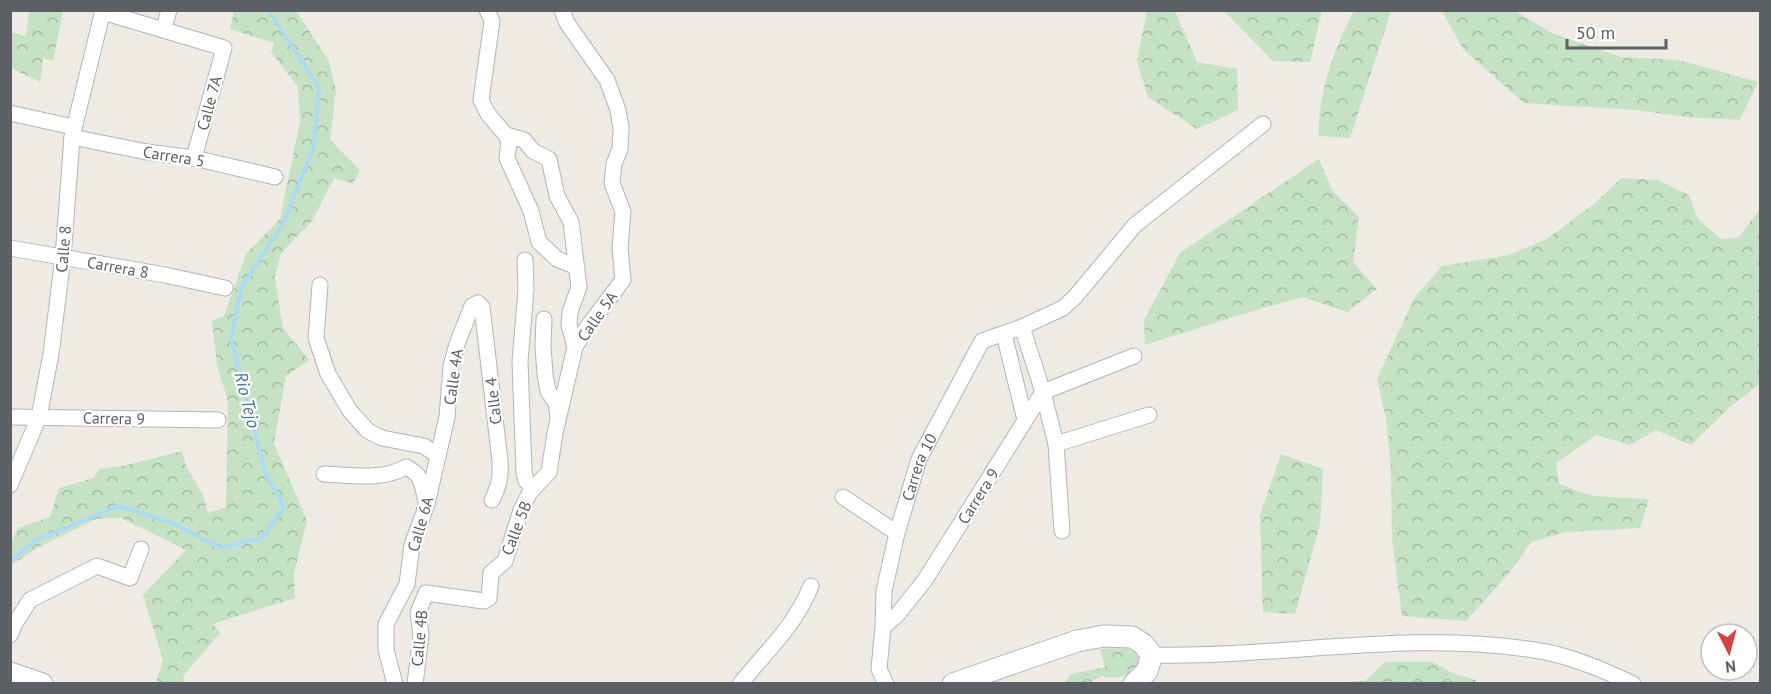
<svg xmlns="http://www.w3.org/2000/svg" width="1771" height="694" font-family="'PT Sans',sans-serif">
<style>
.forest{fill:url(#forest-crowns)}
.lines{fill:none;stroke-linecap:round;stroke-linejoin:round}
.stream{stroke:#aadbf8;stroke-width:4}
.street-casing{stroke:#b2b5b8;stroke-width:17}
.secondary-casing{stroke:#b3b7bb;stroke-width:23}
.street{stroke:#fff;stroke-width:15}
.secondary{stroke:#fff;stroke-width:21}
.labels{text-anchor:middle;stroke-width:4.5;stroke-linejoin:round;paint-order:stroke}
.street-label{font-size:16px;fill:#5c6064;stroke:#fff}
.water-label{font-size:18px;font-style:italic;fill:#4577a0;stroke:#fff}
</style>
<defs>
<pattern id="forest-crowns" width="20" height="18" patternUnits="userSpaceOnUse" patternTransform="scale(1.5)"><rect width="20" height="18" fill="#c5e3c3"/><path d="M2 6a3 3 0 1 1 6 0M12 15a3 3 0 1 1 6 0" fill="none" stroke="#a3bba2"/></pattern>
</defs>
<rect width="100%" height="100%" fill="#edebe4"/>
<path class="forest" d="M29,11H63L53,61L43,58L40,82L11,68V41L13,33L26,36Z
M234,11H296L329,61L336,90L330,140L360,170L353,184L334,178L312,221L281,253L275,277L283,328L309,360L286,376L274,443L307,521L294,573L295,598L213,624L220,633L184,675L183,683H156L163,660L143,595L186,550L121,518L96,519L39,547L11,565V543L18,528L50,517L59,488L94,478L99,469L123,466L182,451L186,466L203,495L208,513L226,507L228,401L217,365L212,321L224,316L246,254L280,219L300,121L298,87L271,52L274,43L230,29Z
M1147,11H1175L1197,62L1237,69L1238,110L1197,129L1148,97L1137,61Z
M1224,11H1322L1310,62L1273,61Z
M1354,11H1391L1350,138L1319,136C1317,96 1335,46 1354,11Z
M1442,11H1515L1552,33L1621,57L1679,60L1758,82L1740,120L1687,117L1637,110L1524,103L1463,49Z
M1319,159L1332,190L1359,217L1353,262L1377,289L1347,312L1302,297L1246,313L1145,345L1144,320L1180,253Z
M1621,178L1658,180L1689,195L1698,219L1721,239L1738,238L1760,209V329L1759,331L1760,384L1730,407L1691,445L1656,430L1630,445L1596,435L1556,463L1559,484L1592,496L1649,499L1640,528L1566,532L1531,542L1510,572L1466,621L1402,616L1392,539L1391,466L1386,419L1377,379L1414,298L1442,266L1509,255L1547,239L1594,204Z
M1281,454L1323,469L1320,524L1295,614L1263,612L1260,515Z
M1126,648L1140,654L1141,665C1128,676 1119,680 1102,676L1089,683L1064,684L1071,674L1105,667L1100,649Z
M1385,662H1433L1452,673L1476,680L1475,684L1329,683L1365,681Z"/>
<g class="lines">
<path class="stream" d="M10,561L36,540L119,506L171,522L220,548L262,538L284,507L265,472L231,338L242,286L283,224L314,146L319,87L268,10"/>
<defs>
<g id="street">
<path d="M487,10L492,21L481,100L488,114L506,135L509,142L507,158L531,211L539,242L557,259L577,267"/>
<path d="M103,12L224,48L194,158"/>
<path d="M164,28L169,10"/>
<path d="M10,113L73,127"/>
<path d="M506,135L524,140L533,151L549,159L557,196L571,222L579,287L570,312L569,325L575,347"/>
<path d="M72,137L147,152L194,158L275,177"/>
<path d="M10,248L165,275L225,288"/>
<path d="M525,260L526,290L520,361L524,472L526,481L534,487"/>
<path d="M320,285L316,338L328,374L350,411L368,431L382,438L424,446L438,456"/>
<path d="M544,319L543,346L545,374L548,391L556,403L558,417"/>
<path d="M1022,327L1043,392L1056,444L1062,531"/>
<path d="M1004,334L1025,420"/>
<path d="M10,417L218,420"/>
<path d="M1056,444L1149,415"/>
<path d="M324,474C351,475 382,481 406,467C423,475 422,485 426,502"/>
<path d="M10,485L39,417L51,354L63,257L72,137L103,10"/>
<path d="M843,497L897,533"/>
<path id="s1" d="M883,627L884,591L897,533L919,459L982,341L1022,327L1063,308L1075,297L1135,225L1263,124"/>
<path d="M10,635L14,625L30,600L97,566L130,578L141,549"/>
<path d="M1152,655C1279,658 1407,630 1534,650C1569,655 1602,669 1633,684"/>
<path d="M395,684L386,650V624L407,584L412,545L427,504L447,417L451,366L457,344L472,306L478,303L482,307L500,461C501,477 499,486 492,500"/>
<path d="M415,684L421,635L418,613L426,593L484,601L489,598L491,573L505,561L521,510L530,492L549,472L555,433L575,347L588,326L623,280L620,248L623,212L612,183L614,164L620,149L621,128L618,110L607,80L567,23L562,10"/>
<path d="M740,684C768,649 793,629 811,586"/>
<path d="M886,684L879,669L883,627L897,615L925,580L1043,392L1134,356"/>
</g>
<path id="secondary" d="M10,673L42,684
M953,684L1077,641L1104,636L1132,637L1143,644L1152,655L1147,671L1134,684"/>
</defs>
<use href="#street" class="street-casing"/>
<use href="#secondary" class="secondary-casing"/>
<use href="#street" class="street"/>
<use href="#secondary" class="secondary"/>
</g>
<g class="labels">
<g class="street-label">
<text transform="translate(209 103) rotate(-75)" y="6">Calle 7A</text>
<text transform="translate(174 156) rotate(9)" y="6">Carrera 5</text>
<text transform="translate(63 249) rotate(-85)" y="6">Calle 8</text>
<text transform="translate(118 267) rotate(10)" y="6">Carrera 8</text>
<text transform="translate(597 316) rotate(-55)" y="6">Calle 5A</text>
<text transform="translate(453 377) rotate(-82)" y="6">Calle 4A</text>
<text transform="translate(493 401) rotate(-97)" y="6">Calle 4</text>
<text transform="translate(114 418) rotate(1)" y="6">Carrera 9</text>
<text dy="6" stroke="none"><textPath href="#s1" startOffset="165">Carrera 10</textPath></text>
<text transform="translate(978 496) rotate(-58)" y="6">Carrera 9</text>
<text transform="translate(420 524) rotate(-74)" y="6">Calle 6A</text>
<text transform="translate(516 528) rotate(-69)" y="6">Calle 5B</text>
<text transform="translate(419 638) rotate(-85)" y="6">Calle 4B</text>
</g>
<g class="water-label">
<text transform="translate(247 400) rotate(76)" y="6">Rio Tejo</text>
</g>
</g>
<rect width="1771" height="694" fill="none" stroke="#5c6064" stroke-width="24"/>
<g transform="translate(1729 652) rotate(174)"><circle r="28" fill="#ffffff" stroke="#bebfc1" stroke-width="1.5"/>
<path d="M0-4.5L10 22L0 15L-10 22Z" fill="#db3f3d"/>
<text y="-9" font-size="16" font-weight="bold" text-anchor="middle" fill="#5c6064">N</text>
</g>
<path d="M1567 39v9h99v-9" fill="none" stroke="#5c6064" stroke-width="3"/>
<text x="1576" y="39" font-size="18" fill="#5c6064" stroke="#ffffff" stroke-width="4.5" paint-order="stroke">50 m</text>
</svg>
